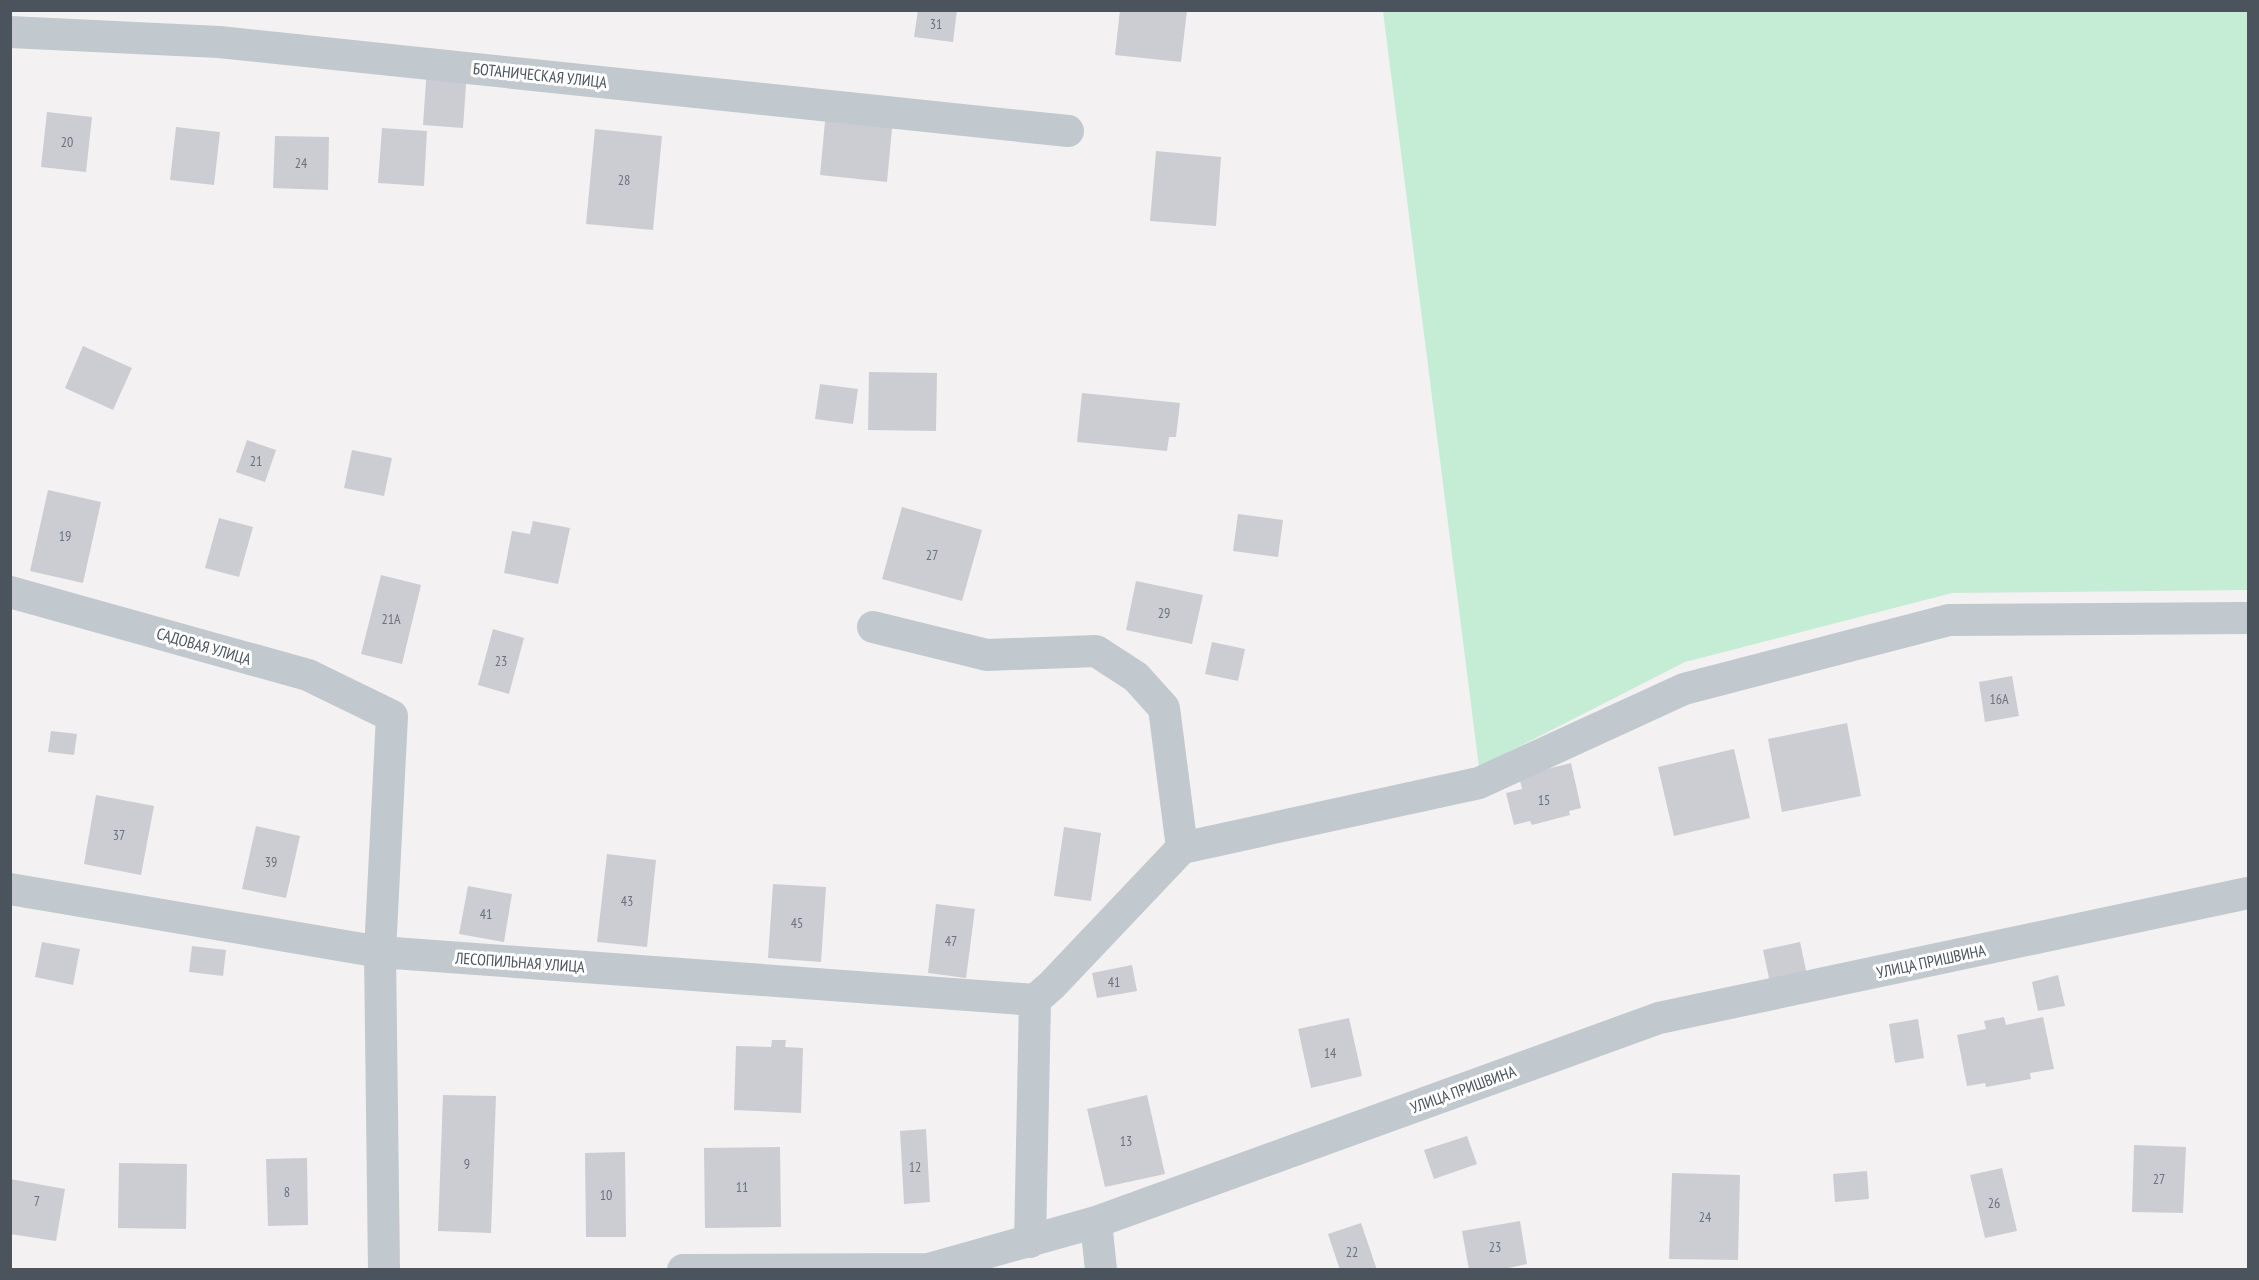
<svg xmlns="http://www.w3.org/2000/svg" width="2259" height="1280" font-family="'PT Sans Narrow',sans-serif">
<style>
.green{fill:#c5ecd5}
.building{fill:#cccdd3}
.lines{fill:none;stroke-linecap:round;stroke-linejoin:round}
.minor{stroke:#c1c8ce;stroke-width:32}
.labels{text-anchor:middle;stroke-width:6;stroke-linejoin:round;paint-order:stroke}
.number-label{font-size:14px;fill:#6b727a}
.street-label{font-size:16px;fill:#4b545d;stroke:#fff}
</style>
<rect width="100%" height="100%" fill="#f3f1f1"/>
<path class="green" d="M1383,11H2248V590L1952,593L1685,662L1479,767Z"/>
<path class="building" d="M918,10H957L953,42L914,37Z
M1120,10H1187L1181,62L1115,55Z
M427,67L467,70L463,128L423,125Z
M826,111L893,118L887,182L820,175Z
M47,112L92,117L86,172L41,167Z
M176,127L220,132L214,185L170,180Z
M382,128L427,131L424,186L378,183Z
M595,129L662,136L653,230L586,224Z
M275,136L329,137L328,190L273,188Z
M1156,151L1221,157L1216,226L1150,221Z
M83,346L132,368L113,410L65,388Z
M869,372L937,373L936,431L868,430Z
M820,384L858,389L853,424L815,419Z
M1082,393L1180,403L1176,437H1169L1167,451L1077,442Z
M247,440L276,450L265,482L236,472Z
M352,450L392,458L384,496L344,488Z
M48,490L101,502L83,583L30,571Z
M902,507L982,530L962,601L882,579Z
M1238,514L1283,520L1278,557L1233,551Z
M219,518L253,527L239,577L205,568Z
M533,521L570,528L558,584L504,573L512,531L530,534Z
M381,575L421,585L402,664L361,654Z
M1136,581L1203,595L1192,644L1126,630Z
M493,629L524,638L509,694L478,685Z
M1212,642L1245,649L1238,681L1205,674Z
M2012,676L2019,716L1985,722L1979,682Z
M1847,723L1861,796L1782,812L1768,739Z
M51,731L77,734L74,755L48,752Z
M1734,749L1750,818L1674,836L1658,767Z
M1571,763L1581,808L1569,811L1570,815L1532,825L1530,821L1514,825L1506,793L1522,789L1519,776Z
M96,795L154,806L141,875L84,864Z
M256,826L300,836L286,898L242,889Z
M1064,827L1101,833L1091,901L1054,896Z
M607,854L656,860L647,947L597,942Z
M773,884L826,887L821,962L768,958Z
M468,886L512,894L504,942L459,934Z
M936,904L975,909L966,978L928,973Z
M42,942L80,949L73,985L35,977Z
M1800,942L1807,975L1770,983L1763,950Z
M192,946L226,950L223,976L189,972Z
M1132,965L1137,991L1097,998L1092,973Z
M2058,975L2065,1006L2038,1011L2032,982Z
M2004,1017L2006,1025L2043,1017L2054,1069L2030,1073L2031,1079L1986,1087L1985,1083L1967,1086L1957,1035L1986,1029L1984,1021Z
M1349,1018L1362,1076L1311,1088L1298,1029Z
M1918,1019L1924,1058L1895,1063L1889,1024Z
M772,1040H786L785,1047L803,1048L801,1113L734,1110L736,1046L771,1047Z
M443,1095L496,1096L491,1233L438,1231Z
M1147,1095L1165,1174L1105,1187L1087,1109Z
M926,1129L930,1202L904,1204L900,1131Z
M1467,1136L1477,1164L1434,1179L1424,1150Z
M2134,1145L2186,1147L2183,1213L2132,1212Z
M780,1147L781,1227L705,1228L704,1148Z
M625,1152L626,1237H586L585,1153Z
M307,1158L308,1225L268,1226L266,1159Z
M119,1163L187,1164L186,1229L118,1228Z
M2002,1168L2017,1231L1985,1238L1970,1175Z
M1867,1171L1869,1199L1835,1202L1833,1174Z
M1672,1173L1740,1175L1738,1260L1669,1259Z
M10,1179L65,1189L56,1241L10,1234Z
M1520,1221L1527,1264L1498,1270H1469L1462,1231Z
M1361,1223L1377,1270H1340L1328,1234Z"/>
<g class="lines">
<path class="minor" d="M10,32L219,42L1068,131
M10,592L308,675L392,716L380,952L384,1270
M873,627L987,655L1096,651L1136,677L1164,708L1182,848
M10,889L380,952L1035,1000
M1096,1222L1101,1270
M1030,1242L1035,1000L1052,985L1182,848L1479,783L1684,689L1949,620L2248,618
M683,1270L929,1269L1096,1222L1659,1018L2248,893"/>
</g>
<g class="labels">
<g class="number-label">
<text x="936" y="29">31</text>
<text x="67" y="147">20</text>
<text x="301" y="168">24</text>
<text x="624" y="185">28</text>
<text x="256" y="466">21</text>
<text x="65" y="541">19</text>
<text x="932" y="560">27</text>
<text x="1164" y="618">29</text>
<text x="391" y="624">21А</text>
<text x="501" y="666">23</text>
<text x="1999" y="704">16А</text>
<text x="1544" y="805">15</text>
<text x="119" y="840">37</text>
<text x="271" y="867">39</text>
<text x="627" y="906">43</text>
<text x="486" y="919">41</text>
<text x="797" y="928">45</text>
<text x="951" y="946">47</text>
<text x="1114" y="987">41</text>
<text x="1330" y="1058">14</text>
<text x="1126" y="1146">13</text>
<text x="467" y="1169">9</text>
<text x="915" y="1172">12</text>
<text x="2159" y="1184">27</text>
<text x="742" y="1192">11</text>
<text x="287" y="1197">8</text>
<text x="606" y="1200">10</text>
<text x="37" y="1206">7</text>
<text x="1994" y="1208">26</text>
<text x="1705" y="1222">24</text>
<text x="1495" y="1252">23</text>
<text x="1352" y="1257">22</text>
</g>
<g class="street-label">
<text transform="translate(540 75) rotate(6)" y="6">БОТАНИЧЕСКАЯ УЛИЦА</text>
<text transform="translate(204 646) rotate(16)" y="6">САДОВАЯ УЛИЦА</text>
<text transform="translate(1931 961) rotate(-12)" y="6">УЛИЦА ПРИШВИНА</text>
<text transform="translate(520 962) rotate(4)" y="6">ЛЕСОПИЛЬНАЯ УЛИЦА</text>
<text transform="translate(1463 1089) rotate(-20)" y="6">УЛИЦА ПРИШВИНА</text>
</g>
</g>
<rect width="2259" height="1280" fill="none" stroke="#4b545d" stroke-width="24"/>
</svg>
